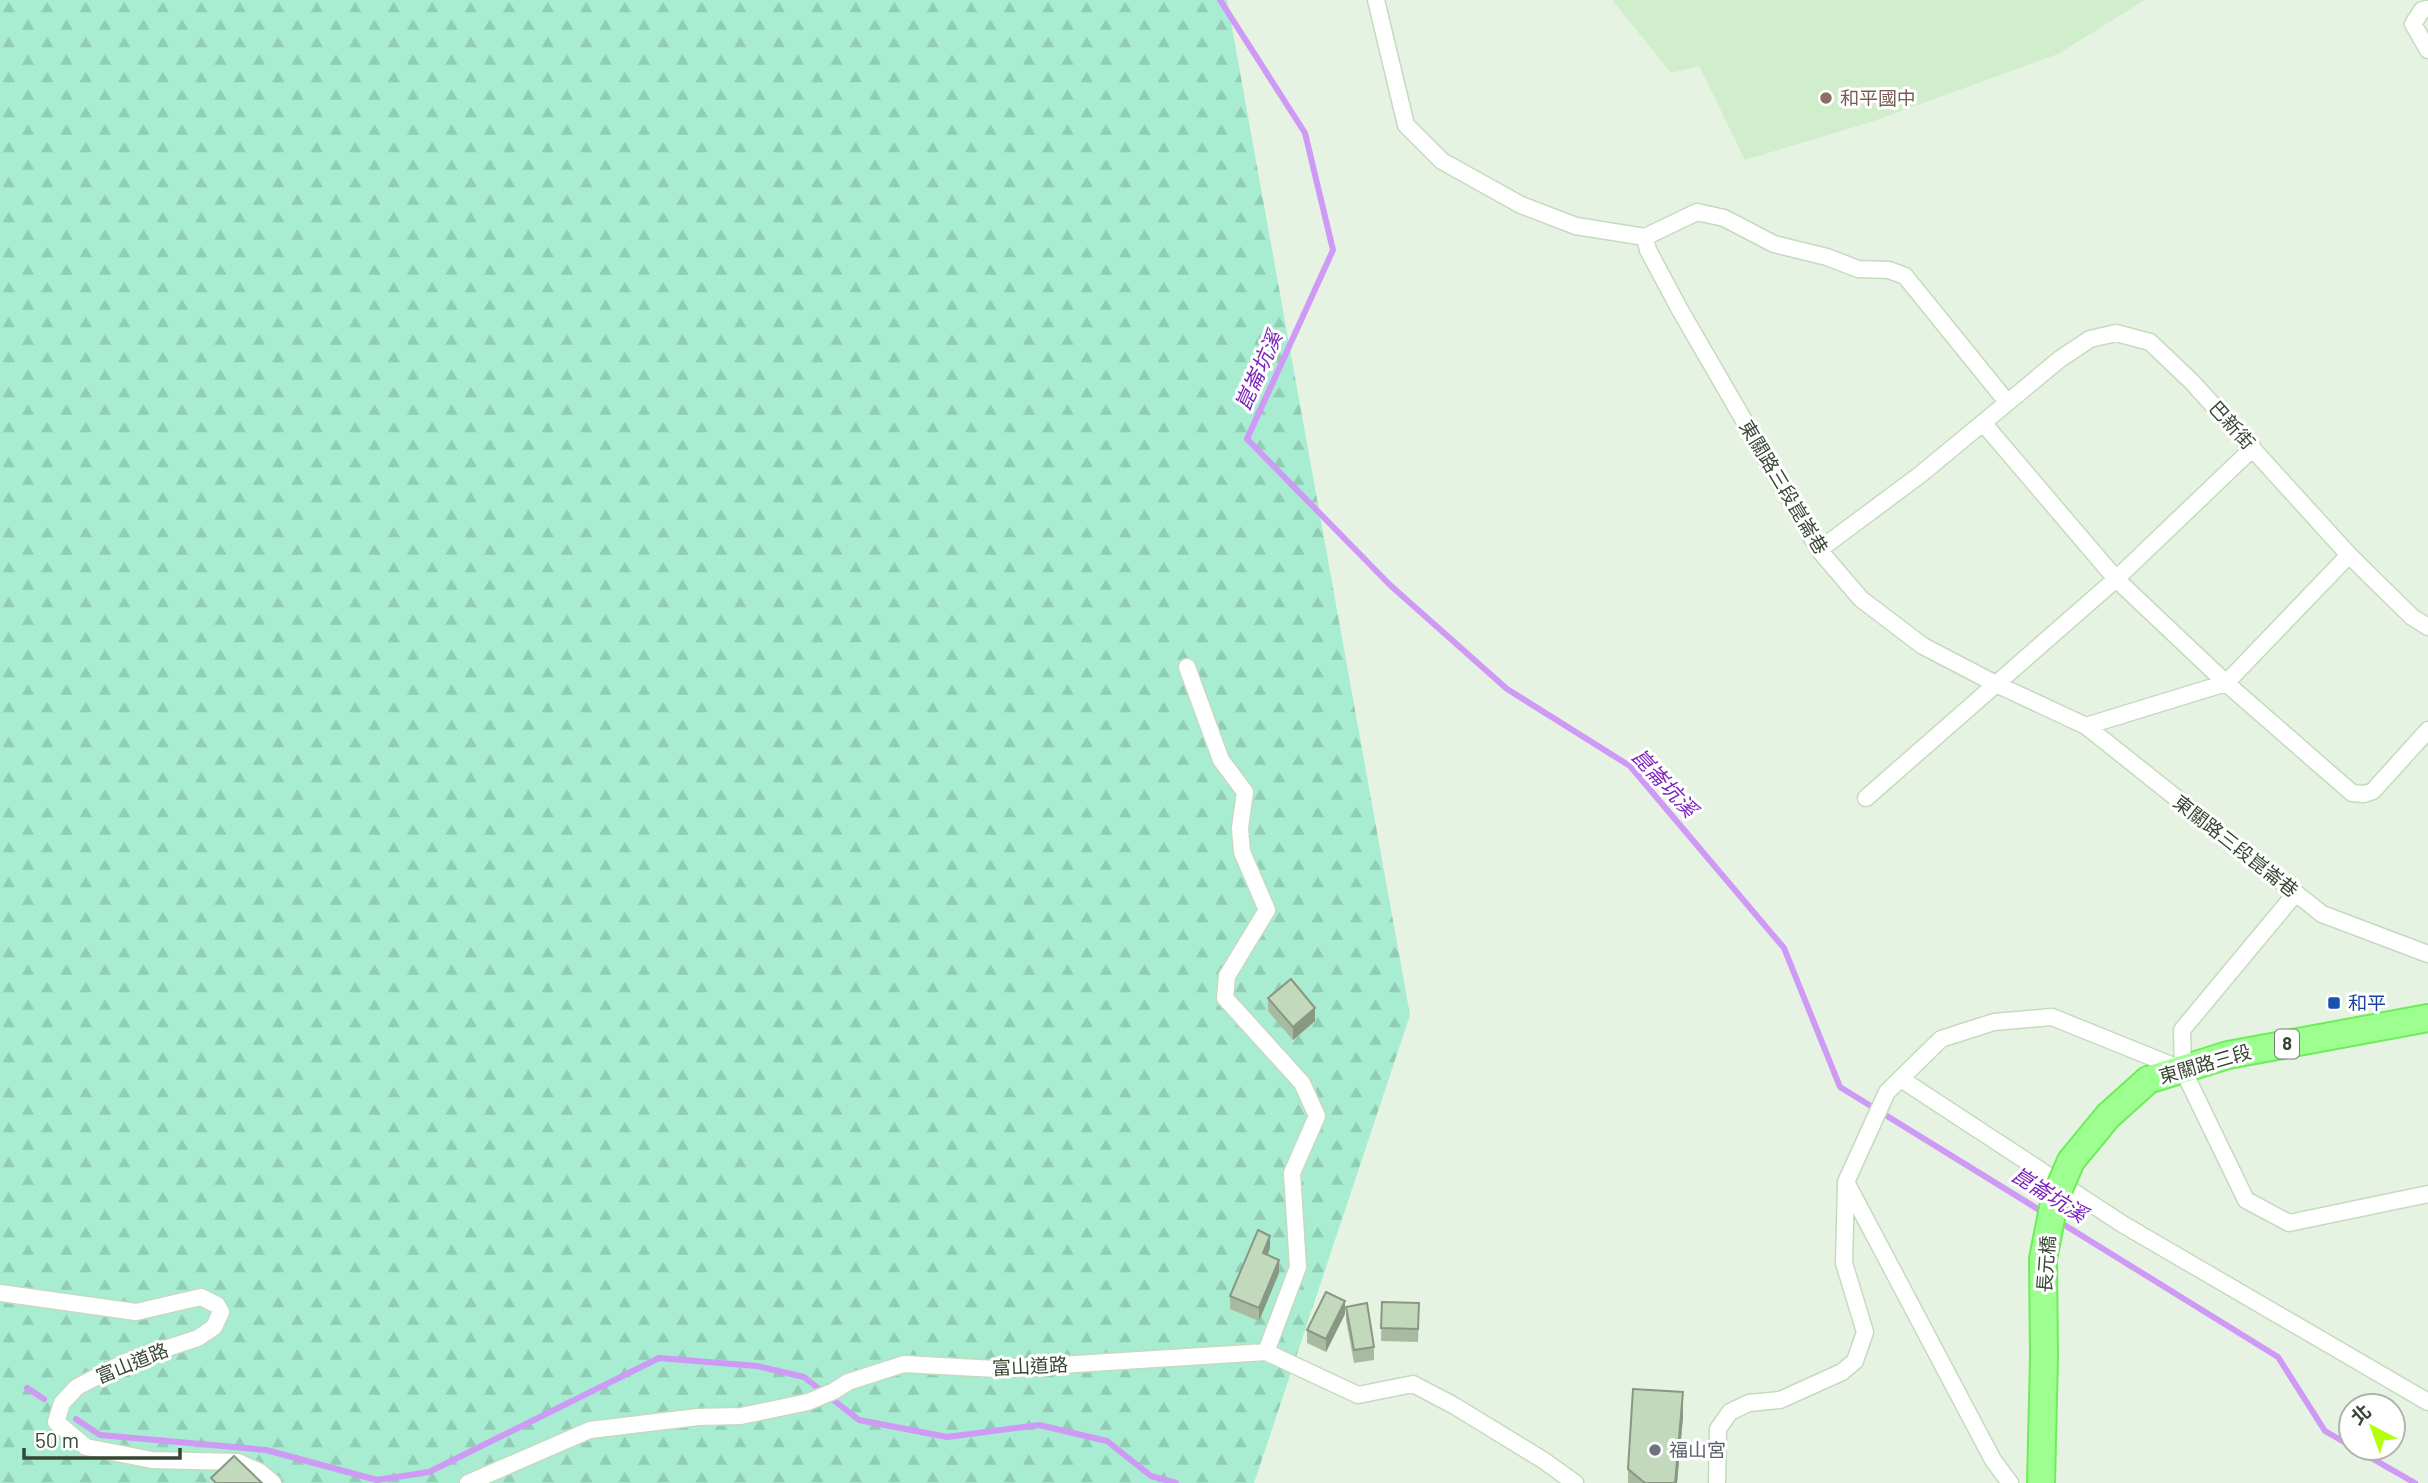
<svg xmlns="http://www.w3.org/2000/svg" width="2428" height="1483" font-family="Barlow,'Noto Sans TC',sans-serif">
<style>
.education{fill:#d0eecc}
.forest{fill:url(#forest-firs)}
.lines{fill:none;stroke-linecap:round;stroke-linejoin:round}
.stream{stroke:#cf99f6;stroke-width:6}
.street-casing{stroke:#c4dbbf;stroke-width:19}
.primary-casing{stroke:#6bee57;stroke-width:30}
.street{stroke:#fff;stroke-width:16}
.primary{stroke:#9eff91;stroke-width:26}
.primary-bridge-casing{stroke:#6bee57;stroke-width:30;stroke-linecap:butt}
.primary-bridge{stroke:#9eff91;stroke-width:26}
.wall{fill:#a7bba1}
.shaded-wall{fill:#889883}
.building{fill:#c2d9bb;stroke:#889883;stroke-width:2}
.education-dot{fill:#8d6e63;stroke:#fff;stroke-width:2.5}
.transit-dot{fill:#1a4fb4;stroke:#fff;stroke-width:2.5}
.worship-dot{fill:#6b7280;stroke:#fff;stroke-width:2.5}
.labels{text-anchor:middle;stroke-width:6;stroke-linejoin:round;paint-order:stroke}
.shield{fill:#fff;stroke:#737e70;stroke-width:2}
.shield-label{font-size:18px;font-weight:bold;fill:#374633}
.education-label{font-size:19px;fill:#785e54;stroke:#fff;text-anchor:start}
.street-label{font-size:19px;fill:#374633;stroke:#fff}
.transit-label{font-size:19px;fill:#164399;stroke:#fff;text-anchor:start}
.worship-label{font-size:19px;fill:#5b616d;stroke:#fff;text-anchor:start}
.water-label{font-size:21px;font-style:italic;fill:#7c23bb;stroke:#fff}
</style>
<defs>
<pattern id="forest-firs" width="22" height="20" patternUnits="userSpaceOnUse" patternTransform="scale(1.75)"><rect width="22" height="20" fill="#a8ecd2"/><path d="M5 1l3.5 6h-7zM16 11l3.5 6h-7z" fill="#91ccb5"/></pattern>
</defs>
<rect width="100%" height="100%" fill="#e6f3e3"/>
<path class="education" d="M1612,0H2145L2058,54L1871,122L1745,160L1699,66L1671,73Z"/>
<path class="forest" d="M0,0H1227L1410,1015L1254,1483H0Z"/>
<g class="lines">
<path class="stream" d="M1220,0L1305,133L1333,250L1247,439L1390,585L1507,689L1630,766L1784,948L1840,1087L2046,1214
M2058,1221L2278,1357L2325,1431L2351,1446
M27,1388L44,1399
M76,1419L100,1435L266,1450L377,1480L429,1472L659,1358L757,1366L804,1377L859,1420L947,1437L1039,1425L1107,1441L1151,1476L1176,1483
M2354,1448L2415,1483"/>
<defs>
<path id="street" d="M1376,0L1406,125L1442,161L1521,205L1576,226L1645,237
M2428,9L2422,10L2413,24L2428,50
M1645,237L1648,250L1680,310L1819,550L1861,599L1923,646L1996,684L2086,726L2322,914L2428,954
M1645,237L1697,212L1724,218L1774,244L1827,257L1858,269L1889,270L1905,276L2007,402
M1984,424L2116,579L2226,683L2352,793L2364,794L2373,791L2428,730
M1819,550L1921,474L2060,359L2090,339L2116,333L2150,342L2192,382L2349,555L2412,617L2428,627
M1187,667L1221,760L1245,792L1240,828L1242,852L1267,910L1227,976L1225,998L1302,1083L1317,1116L1292,1173L1298,1267L1266,1352
M2086,726L2226,683L2349,555
M1866,798L2116,579L2253,448
M2295,894L2182,1030L2183,1070L2246,1200L2289,1223L2428,1194
M1901,1079L2124,1225L2428,1402
M0,1293L136,1312L201,1297L217,1305L221,1312L214,1327L198,1338L125,1362L77,1387L62,1403L56,1422L86,1447L152,1460L238,1462L260,1472L273,1483
M468,1483L590,1430L698,1417L741,1416L808,1402L834,1391L848,1382L904,1364L996,1369L1266,1352L1358,1395L1413,1384L1453,1405L1543,1460L1575,1483
M1717,1483L1718,1429L1730,1412L1749,1403L1780,1400L1842,1372L1855,1361L1865,1332L1844,1263L1846,1185
M2010,1483L1993,1460L1846,1182L1887,1092L1941,1039L1994,1022L2052,1017L2181,1069"/>
<path id="primary" d="M2148,1080L2228,1055L2428,1018
M2041,1483L2044,1357"/>
</defs>
<use href="#street" class="street-casing"/>
<use href="#primary" class="primary-casing"/>
<use href="#street" class="street"/>
<use href="#primary" class="primary"/>
<defs>
<path id="primary-bridge" d="M2044,1357L2043,1259L2055,1198L2071,1161L2108,1116L2148,1080"/>
</defs>
<use href="#primary-bridge" class="primary-bridge-casing"/>
<use href="#primary-bridge" class="primary-bridge"/>
</g>
<path class="wall" d="M1268,998L1315,1021L1293,1040L1268,1011Z
M1270,1248L1268,1255L1279,1273L1259,1321L1230,1309V1296Z
M1382,1302L1419,1303L1418,1342L1381,1341Z
M1346,1307L1374,1347V1360L1354,1363L1346,1320Z
M1345,1314L1326,1352L1307,1343V1330Z
M1683,1417L1677,1483H1628V1469Z"/>
<path class="shaded-wall" d="M1315,1008V1021L1293,1040V1027Z
M1270,1236V1248L1263,1266V1253Z
M1279,1260V1273L1259,1321V1308Z
M1345,1301V1314L1326,1352V1339Z
M1683,1392V1417L1677,1483H1675Z"/>
<path class="building" d="M1291,979L1315,1008L1293,1027L1268,998Z
M1258,1230L1270,1236L1263,1253L1279,1260L1259,1308L1230,1296Z
M1326,1292L1345,1301L1326,1339L1307,1330Z
M1382,1302L1419,1303L1418,1329L1381,1328Z
M1367,1303L1374,1347L1354,1350L1346,1307Z
M1633,1389L1683,1392L1675,1483H1645L1628,1469Z
M234,1456L262,1483H216L211,1478Z"/>
<circle class="education-dot" cx="1826" cy="98" r="7"/>
<rect class="transit-dot" x="2327" y="996" width="14" height="14" rx="3.5"/>
<circle class="worship-dot" cx="1655" cy="1450" r="7"/>
<g class="labels">
<rect class="shield" x="2275" y="1029.5" width="24" height="29" rx="5"/>
<g class="shield-label">
<text x="2287" y="1050">8</text>
</g>
<g class="education-label">
<text x="1840" y="105">和平國中</text>
</g>
<g class="street-label">
<text transform="translate(2232 425) rotate(48)" y="7">巴新街</text>
<text transform="translate(1784 487) rotate(59)" y="7">東關路三段崑崙巷</text>
<text transform="translate(2236 846) rotate(38)" y="7">東關路三段崑崙巷</text>
<text transform="translate(2205 1064) rotate(-16)" y="7">東關路三段</text>
<text transform="translate(2046 1264) rotate(-86)" y="7">長元橋</text>
<text transform="translate(132 1363) rotate(-22)" y="7">富山道路</text>
<text transform="translate(1030 1366) rotate(-3)" y="7">富山道路</text>
</g>
<g class="transit-label">
<text x="2348" y="1010">和平</text>
</g>
<g class="worship-label">
<text x="1669" y="1457">福山宮</text>
</g>
<g class="water-label">
<text transform="translate(1259 371) rotate(-66)" y="7">崑崙坑溪</text>
<text transform="translate(1664 783) rotate(47)" y="7">崑崙坑溪</text>
<text transform="translate(2049 1195) rotate(32)" y="7">崑崙坑溪</text>
</g>
</g>
<g transform="translate(2372 1427) rotate(319)"><circle r="33" fill="#ffffff" stroke="#afb5ad" stroke-width="2"/>
<path d="M0-5L12 26L0 18L-12 26Z" fill="#b3ff0f"/>
<text y="-10" font-size="19" font-weight="bold" text-anchor="middle" fill="#374633">北</text>
</g>
<path d="M24 1448v10h156v-10" fill="none" stroke="#374633" stroke-width="3.5"/>
<text x="35" y="1448" font-size="21" fill="#374633" stroke="#ffffff" stroke-width="5" paint-order="stroke">50 m</text>
</svg>
